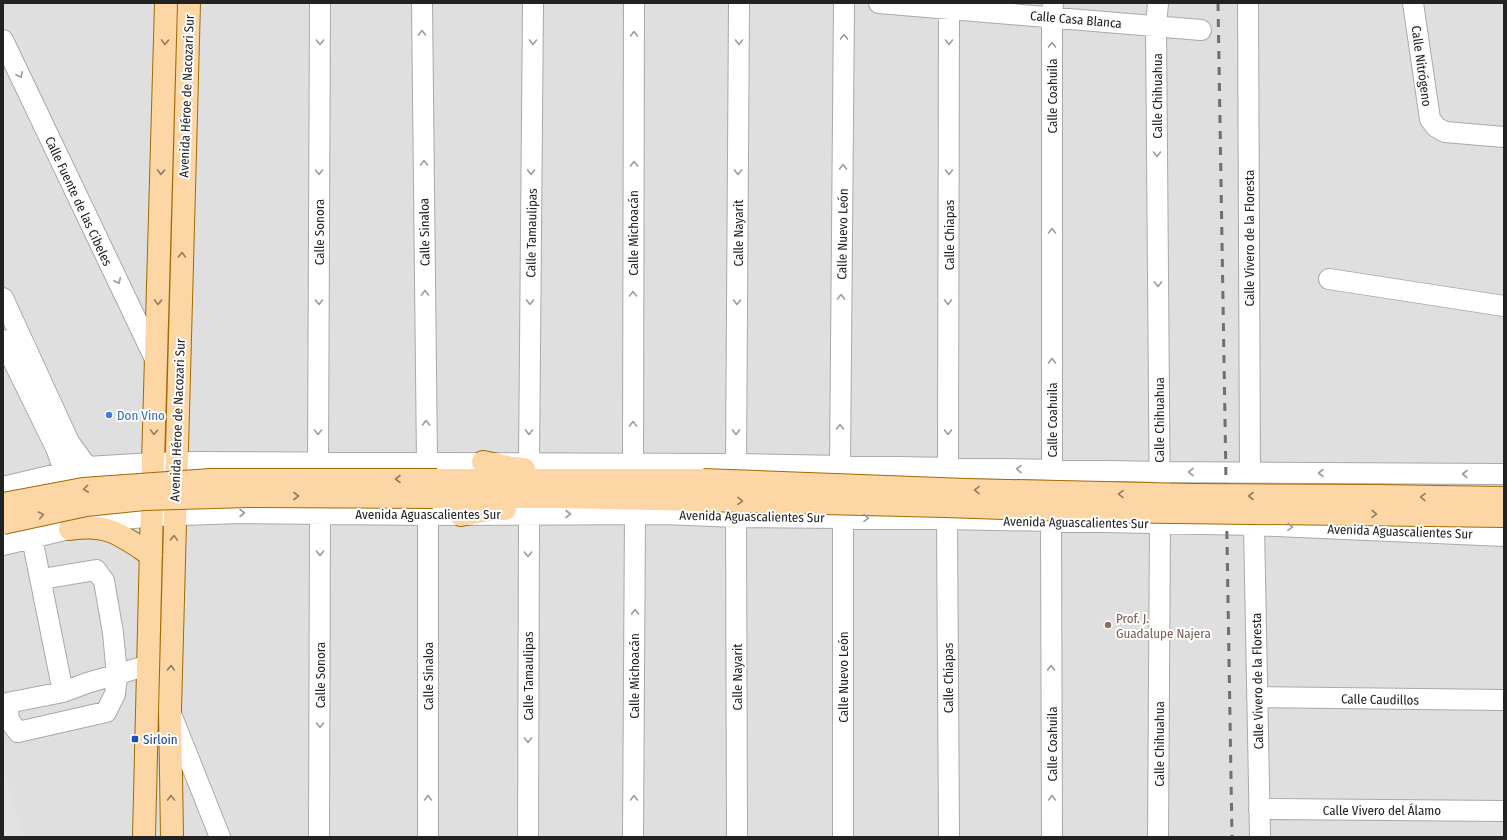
<svg xmlns="http://www.w3.org/2000/svg" width="1507" height="840" font-family="'Fira Sans Condensed',sans-serif">
<style>
.residential{fill:#e0dfdf}
.parking{fill:#e2e2e2}
.lines{fill:none;stroke-linecap:round;stroke-linejoin:round}
.minor-casing{stroke:#a9a9a9;stroke-width:22}
.major-casing{stroke:#a06b00;stroke-width:24}
.minor{stroke:#fff;stroke-width:20}
.major{stroke:#fcd6a4;stroke-width:22}
.rail{stroke:#707070;stroke-width:3;stroke-dasharray:8 8;stroke-linecap:butt}
.major-bridge-casing{stroke:#a06b00;stroke-width:24;stroke-linecap:butt}
.major-bridge{stroke:#fcd6a4;stroke-width:22}
.oneway{stroke:#9c9c9c}
.oneway2{stroke:#8f7c63}
.shop-dot{fill:#3f7fe0;stroke:#fff;stroke-width:1.5}
.education-dot{fill:#8d6e63;stroke:#fff;stroke-width:1.5}
.transit-dot{fill:#1a4fb4;stroke:#fff;stroke-width:1.5}
.labels{text-anchor:middle;stroke-width:4;stroke-linejoin:round;paint-order:stroke}
.street-label{font-size:13px;fill:#222;stroke:#fff}
.shop-label{font-size:13px;fill:#366cbe;stroke:#fff;text-anchor:start}
.education-label{font-size:13px;fill:#785e54;stroke:#fff;text-anchor:start}
.transit-label{font-size:13px;fill:#164399;stroke:#fff;text-anchor:start}
</style>
<rect width="100%" height="100%" fill="#f2efe9"/>
<path class="residential" d="M3,3H1504V837H3Z"/>
<path class="parking" d="M3,765L22,837H3Z"/>
<g class="lines">
<defs>
<path id="minor" d="M422,3L427,462
M879,3L1201,30
M1158,3L1156,26L1160,524L1158,837
M1248,3L1250,473
M1413,3L1430,119L1436,127L1445,132L1504,137
M3,40L156,361
M1329,279L1504,306
M3,298L69,442L87,467L98,473
M3,340L56,448L65,473
M318,461L320,3
M529,463L533,3
M633,463L634,3
M736,464L739,3
M840,466L844,3
M948,467L949,3
M3,487L87,467L153,463L198,462L736,464L1159,472L1504,474
M736,517L737,837
M947,519L949,837
M1254,525L1260,837
M32,538L63,692
M3,545L97,522L152,516L240,513L428,515L665,514L736,517L947,519L1254,525L1504,536
M42,579L96,570L104,581L113,633L117,675L115,694L106,712L18,732L9,720L7,703L63,692L87,683L149,665
M1257,697L1504,700
M171,714L220,837
M1259,809L1504,811
M319,837L320,514
M428,837V515
M528,837L529,515
M633,837L635,514
M843,837V517
M1052,837L1051,522L1052,470V17L1053,3"/>
<path id="major" d="M483,462L512,468L524,469
M437,480H703
M433,497H557L701,500
M461,515L495,509H505
M70,529C108,523 121,535 151,555
M144,837L153,463L166,3
M172,837L170,710L189,3"/>
</defs>
<use href="#minor" class="minor-casing"/>
<use href="#major" class="major-casing"/>
<use href="#minor" class="minor"/>
<use href="#major" class="major"/>
<path class="rail" d="M1218,3L1232,837"/>
<defs>
<path id="major-bridge" d="M703,480L966,490L1192,495L1378,496L1504,498
M701,500L945,506L1097,511L1504,516
M3,504L83,489L211,480H437
M3,523L86,505L144,499L250,496L433,497"/>
</defs>
<use href="#major-bridge" class="major-bridge-casing"/>
<use href="#major-bridge" class="major-bridge"/>
</g>
<defs><path id="oneway-chevron" d="M-2-3.5L2.5 0L-2 3.5" fill="none" stroke-width="1.6" stroke-linecap="round" stroke-linejoin="round"/></defs>
<g class="oneway">
<use href="#oneway-chevron" transform="translate(422 33) rotate(-91)"/>
<use href="#oneway-chevron" transform="translate(634 34) rotate(-90)"/>
<use href="#oneway-chevron" transform="translate(844 37) rotate(-89)"/>
<use href="#oneway-chevron" transform="translate(320 42) rotate(90)"/>
<use href="#oneway-chevron" transform="translate(533 42) rotate(91)"/>
<use href="#oneway-chevron" transform="translate(739 42) rotate(90)"/>
<use href="#oneway-chevron" transform="translate(949 42) rotate(90)"/>
<use href="#oneway-chevron" transform="translate(1052 45) rotate(-90)"/>
<use href="#oneway-chevron" transform="translate(20 75) rotate(65)"/>
<use href="#oneway-chevron" transform="translate(1157 154) rotate(90)"/>
<use href="#oneway-chevron" transform="translate(424 163) rotate(-91)"/>
<use href="#oneway-chevron" transform="translate(634 164) rotate(-90)"/>
<use href="#oneway-chevron" transform="translate(843 167) rotate(-89)"/>
<use href="#oneway-chevron" transform="translate(319 172) rotate(90)"/>
<use href="#oneway-chevron" transform="translate(531 172) rotate(91)"/>
<use href="#oneway-chevron" transform="translate(738 172) rotate(90)"/>
<use href="#oneway-chevron" transform="translate(949 172) rotate(90)"/>
<use href="#oneway-chevron" transform="translate(1052 231) rotate(-90)"/>
<use href="#oneway-chevron" transform="translate(118 281) rotate(65)"/>
<use href="#oneway-chevron" transform="translate(1158 284) rotate(90)"/>
<use href="#oneway-chevron" transform="translate(425 293) rotate(-91)"/>
<use href="#oneway-chevron" transform="translate(633 294) rotate(-90)"/>
<use href="#oneway-chevron" transform="translate(841 297) rotate(-89)"/>
<use href="#oneway-chevron" transform="translate(319 302) rotate(90)"/>
<use href="#oneway-chevron" transform="translate(530 302) rotate(91)"/>
<use href="#oneway-chevron" transform="translate(737 302) rotate(90)"/>
<use href="#oneway-chevron" transform="translate(948 302) rotate(90)"/>
<use href="#oneway-chevron" transform="translate(1052 361) rotate(-90)"/>
<use href="#oneway-chevron" transform="translate(426 423) rotate(-91)"/>
<use href="#oneway-chevron" transform="translate(633 424) rotate(-90)"/>
<use href="#oneway-chevron" transform="translate(840 427) rotate(-89)"/>
<use href="#oneway-chevron" transform="translate(318 432) rotate(90)"/>
<use href="#oneway-chevron" transform="translate(529 432) rotate(91)"/>
<use href="#oneway-chevron" transform="translate(736 432) rotate(90)"/>
<use href="#oneway-chevron" transform="translate(948 432) rotate(90)"/>
<use href="#oneway-chevron" transform="translate(1019 469) rotate(-179)"/>
<use href="#oneway-chevron" transform="translate(1191 472) rotate(-180)"/>
<use href="#oneway-chevron" transform="translate(1321 473) rotate(-180)"/>
<use href="#oneway-chevron" transform="translate(1465 474) rotate(-180)"/>
<use href="#oneway-chevron" transform="translate(242 513)"/>
<use href="#oneway-chevron" transform="translate(568 514)"/>
<use href="#oneway-chevron" transform="translate(866 518) rotate(1)"/>
<use href="#oneway-chevron" transform="translate(1290 527) rotate(3)"/>
<use href="#oneway-chevron" transform="translate(320 553) rotate(90)"/>
<use href="#oneway-chevron" transform="translate(528 554) rotate(90)"/>
<use href="#oneway-chevron" transform="translate(635 612) rotate(-90)"/>
<use href="#oneway-chevron" transform="translate(1051 668) rotate(-90)"/>
<use href="#oneway-chevron" transform="translate(320 725) rotate(90)"/>
<use href="#oneway-chevron" transform="translate(528 740) rotate(90)"/>
<use href="#oneway-chevron" transform="translate(428 798) rotate(-90)"/>
<use href="#oneway-chevron" transform="translate(634 798) rotate(-90)"/>
<use href="#oneway-chevron" transform="translate(1052 798) rotate(-90)"/>
</g>
<g class="oneway2">
<use href="#oneway-chevron" transform="translate(165 42) rotate(92)"/>
<use href="#oneway-chevron" transform="translate(161 172) rotate(92)"/>
<use href="#oneway-chevron" transform="translate(182 255) rotate(-88)"/>
<use href="#oneway-chevron" transform="translate(158 302) rotate(92)"/>
<use href="#oneway-chevron" transform="translate(154 432) rotate(92)"/>
<use href="#oneway-chevron" transform="translate(398 479) rotate(-180)"/>
<use href="#oneway-chevron" transform="translate(86 489) rotate(174)"/>
<use href="#oneway-chevron" transform="translate(977 490) rotate(-178)"/>
<use href="#oneway-chevron" transform="translate(1121 494) rotate(-179)"/>
<use href="#oneway-chevron" transform="translate(296 496)"/>
<use href="#oneway-chevron" transform="translate(1251 496) rotate(-180)"/>
<use href="#oneway-chevron" transform="translate(1423 497) rotate(-179)"/>
<use href="#oneway-chevron" transform="translate(740 501) rotate(1)"/>
<use href="#oneway-chevron" transform="translate(1374 514) rotate(1)"/>
<use href="#oneway-chevron" transform="translate(41 515) rotate(-12)"/>
<use href="#oneway-chevron" transform="translate(174 538) rotate(-88)"/>
<use href="#oneway-chevron" transform="translate(171 668) rotate(-88)"/>
<use href="#oneway-chevron" transform="translate(171 798) rotate(-91)"/>
</g>
<circle class="shop-dot" cx="109" cy="415" r="4"/>
<circle class="education-dot" cx="1108" cy="625" r="4"/>
<rect class="transit-dot" x="131" y="735" width="8" height="8" rx="2"/>
<g class="labels">
<g class="street-label">
<text transform="translate(1076 19) rotate(5)" y="5">Calle Casa Blanca</text>
<text transform="translate(1422 66) rotate(82)" y="5">Calle Nitrógeno</text>
<text transform="translate(186 96) rotate(-88)" y="5">Avenida Héroe de Nacozari Sur</text>
<text transform="translate(1052 96) rotate(-90)" y="5">Calle Coahuila</text>
<text transform="translate(1157 96) rotate(-90)" y="5">Calle Chihuahua</text>
<text transform="translate(79 201) rotate(65)" y="5">Calle Fuente de las Cibeles</text>
<text transform="translate(319 232) rotate(-90)" y="5">Calle Sonora</text>
<text transform="translate(424 232) rotate(-91)" y="5">Calle Sinaloa</text>
<text transform="translate(531 233) rotate(-89)" y="5">Calle Tamaulipas</text>
<text transform="translate(633 233) rotate(-90)" y="5">Calle Michoacán</text>
<text transform="translate(738 233) rotate(-90)" y="5">Calle Nayarit</text>
<text transform="translate(842 234) rotate(-89)" y="5">Calle Nuevo León</text>
<text transform="translate(949 235) rotate(-90)" y="5">Calle Chiapas</text>
<text transform="translate(1249 238) rotate(-90)" y="5">Calle Vivero de la Floresta</text>
<text transform="translate(177 420) rotate(-88)" y="5">Avenida Héroe de Nacozari Sur</text>
<text transform="translate(1052 420) rotate(-90)" y="5">Calle Coahuila</text>
<text transform="translate(1159 420) rotate(-90)" y="5">Calle Chihuahua</text>
<text x="428" y="519">Avenida Aguascalientes Sur</text>
<text transform="translate(752 516) rotate(1)" y="5">Avenida Aguascalientes Sur</text>
<text transform="translate(1076 522) rotate(1)" y="5">Avenida Aguascalientes Sur</text>
<text transform="translate(1400 531) rotate(2)" y="5">Avenida Aguascalientes Sur</text>
<text transform="translate(320 675) rotate(-90)" y="5">Calle Sonora</text>
<text transform="translate(428 676) rotate(-90)" y="5">Calle Sinaloa</text>
<text transform="translate(528 676) rotate(-90)" y="5">Calle Tamaulipas</text>
<text transform="translate(634 676) rotate(-90)" y="5">Calle Michoacán</text>
<text transform="translate(737 677) rotate(-90)" y="5">Calle Nayarit</text>
<text transform="translate(843 677) rotate(-90)" y="5">Calle Nuevo León</text>
<text transform="translate(948 678) rotate(-90)" y="5">Calle Chiapas</text>
<text transform="translate(1257 681) rotate(-91)" y="5">Calle Vivero de la Floresta</text>
<text transform="translate(1380 699) rotate(1)" y="5">Calle Caudillos</text>
<text transform="translate(1052 744) rotate(-90)" y="5">Calle Coahuila</text>
<text transform="translate(1159 744) rotate(-90)" y="5">Calle Chihuahua</text>
<text x="1382" y="815">Calle Vivero del Álamo</text>
</g>
<g class="shop-label">
<text x="117" y="420">Don Vino</text>
</g>
<g class="education-label">
<text x="1116" y="623">Prof. J.<tspan x="1116" dy="15">Guadalupe Najera</tspan></text>
</g>
<g class="transit-label">
<text x="143" y="744">Sirloin</text>
</g>
</g>
<rect width="1507" height="840" fill="none" stroke="#222222" stroke-width="8"/>
</svg>
